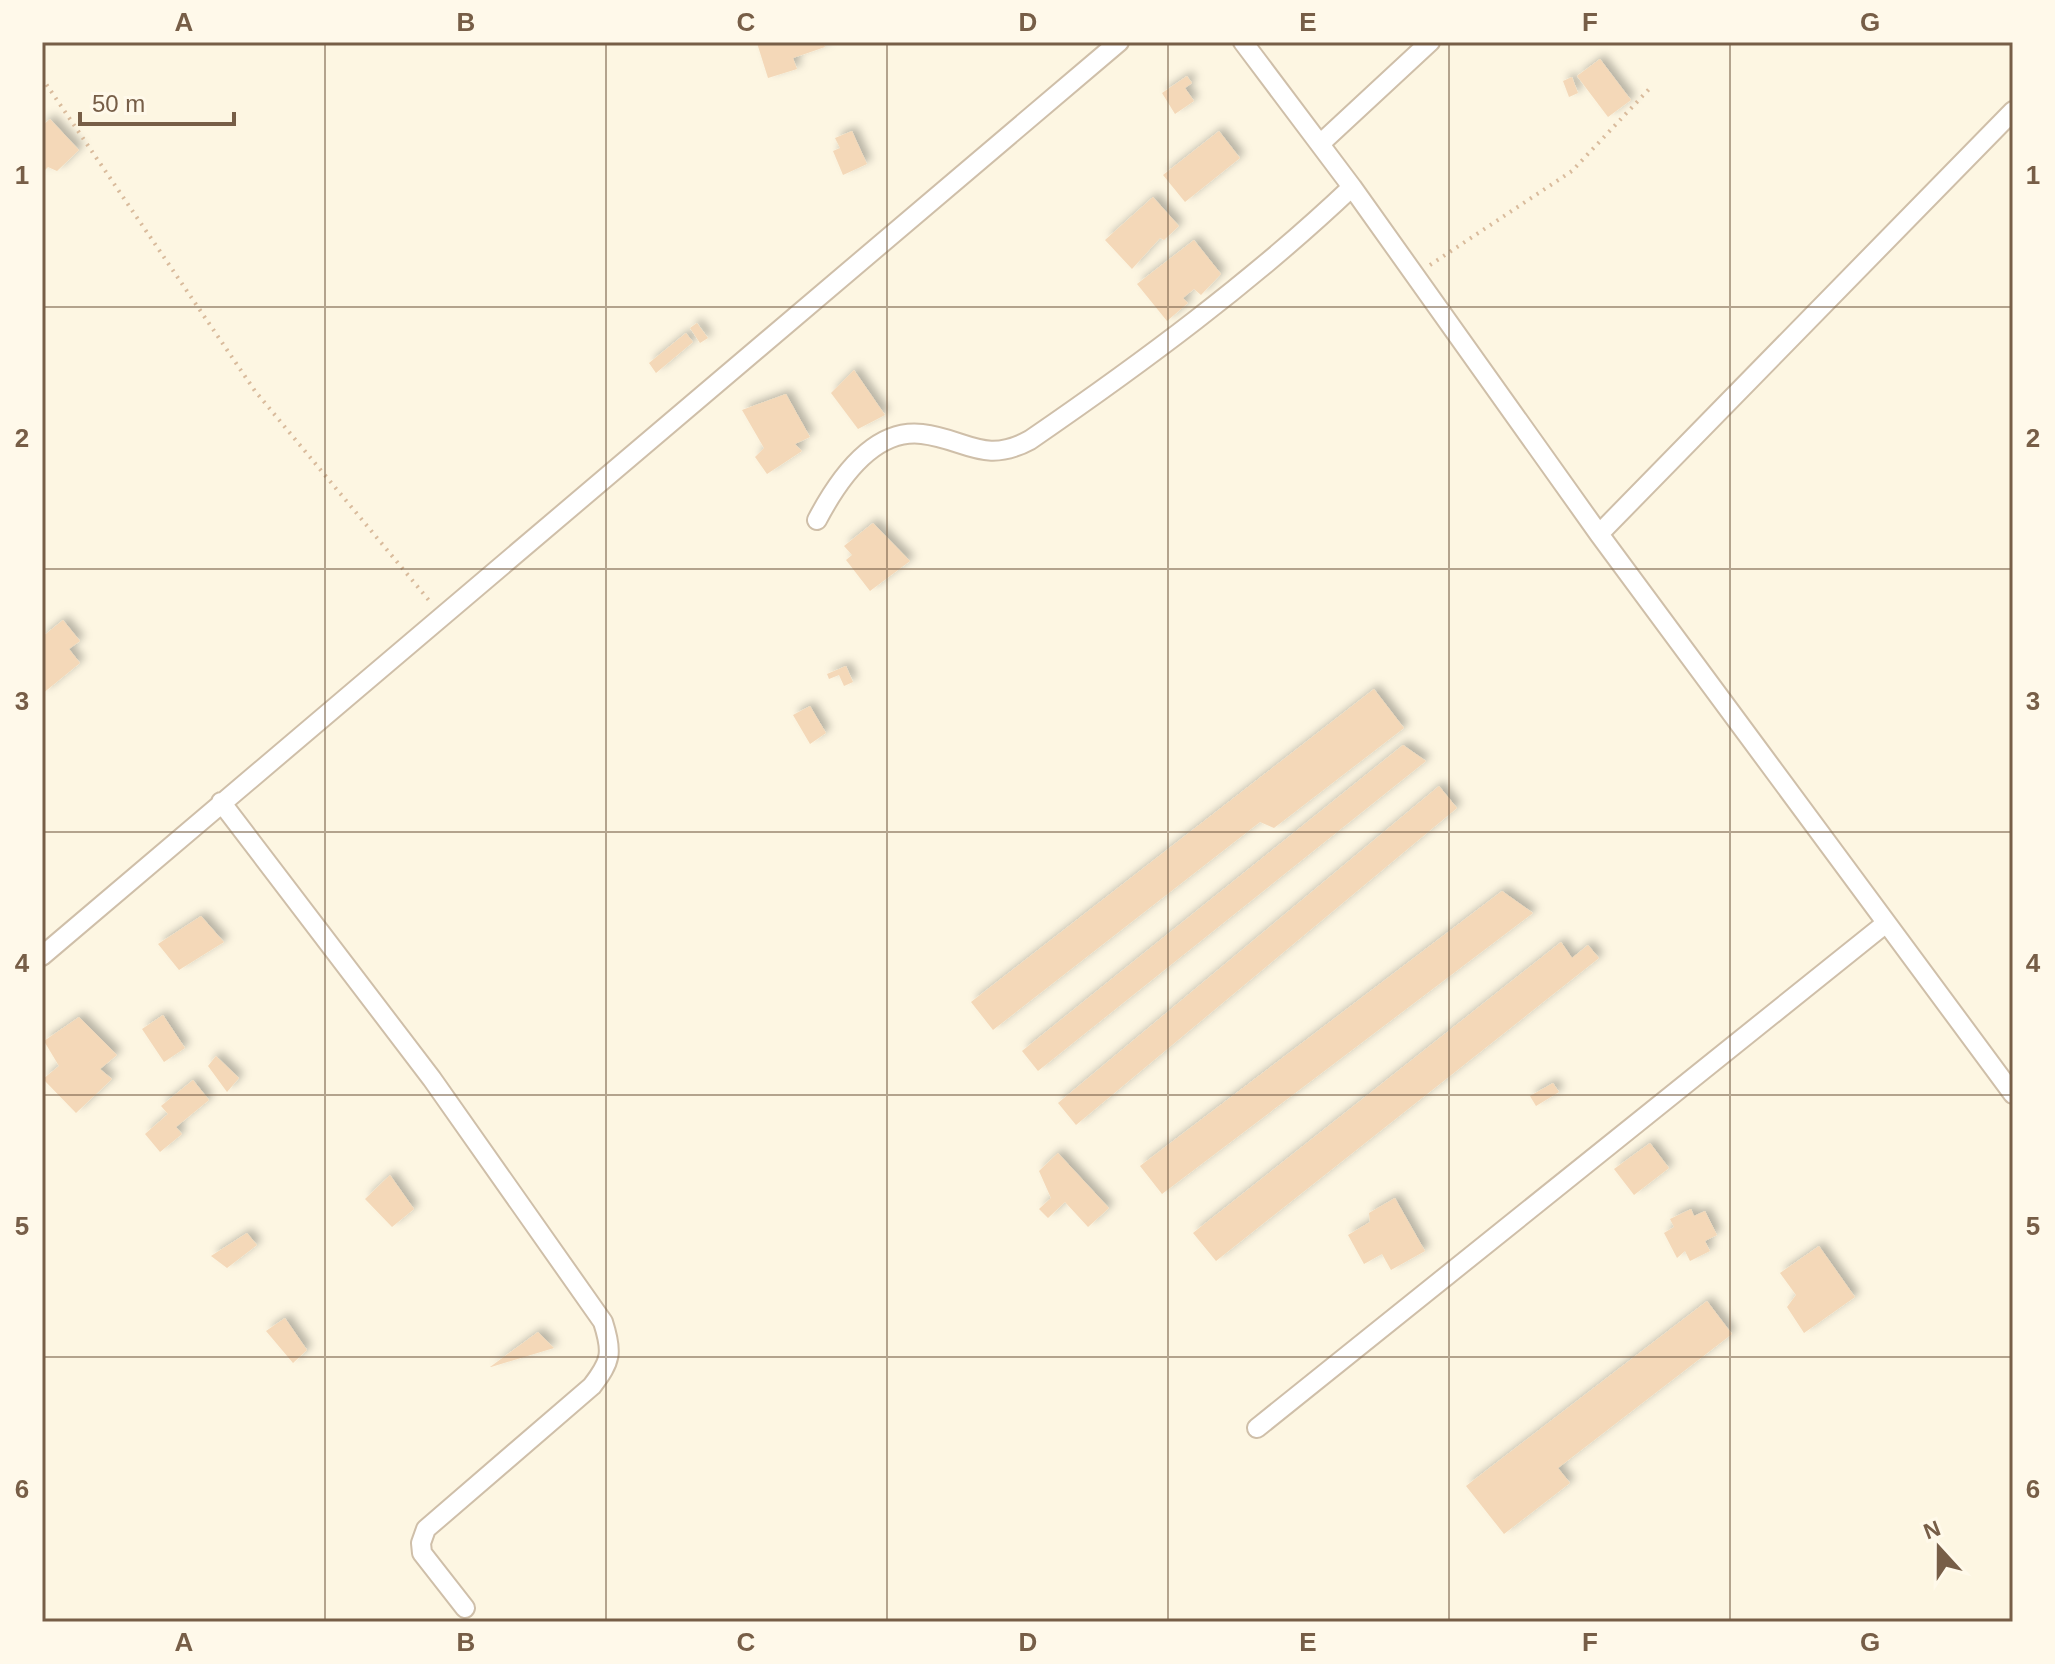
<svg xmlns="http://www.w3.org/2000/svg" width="2055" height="1664" font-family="Helvetica,sans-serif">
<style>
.building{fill:#f4d8b8;filter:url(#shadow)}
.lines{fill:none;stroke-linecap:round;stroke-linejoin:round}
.minor-casing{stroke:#cfbfa9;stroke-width:22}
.path{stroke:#d9bb9c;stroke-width:4;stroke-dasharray:2 6;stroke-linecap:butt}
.minor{stroke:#fff;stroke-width:18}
.grid{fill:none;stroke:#775e47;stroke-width:2;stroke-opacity:0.55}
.neatline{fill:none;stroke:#775e47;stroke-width:3}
.grid-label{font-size:26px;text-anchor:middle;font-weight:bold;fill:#775e47}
</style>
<defs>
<filter id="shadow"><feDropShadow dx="5" dy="-5" stdDeviation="4" flood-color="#0004"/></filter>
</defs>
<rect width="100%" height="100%" fill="#fdf6e2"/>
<path class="building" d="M823,42L825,47L793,58L797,69L768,78L757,43Z
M1600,59L1631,100L1608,117L1577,76Z
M1187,76L1192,83L1185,88L1194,101L1175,114L1162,93Z
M1572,77L1578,93L1569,97L1563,81Z
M50,119L79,150L57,171L48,167L42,173V126Z
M852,131L867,164L843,175L833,151L840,148L835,138Z
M1219,131L1240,158L1185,202L1163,175Z
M1153,197L1179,226L1164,240L1160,238L1132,269L1105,240Z
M1194,240L1221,274L1201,295L1194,289L1183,298L1188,303L1167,321L1137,284Z
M697,323L708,338L700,343L690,328Z
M686,333L693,342L656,373L649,363Z
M854,370L885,415L858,429L831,393Z
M786,394L810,437L795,444L802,451L767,474L755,457L764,448L742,410Z
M873,523L910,561L870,591L846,560L852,555L844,546Z
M63,620L80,641L69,649L80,663L42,694V637Z
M846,666L853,682L844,686L839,675L829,679L827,674Z
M1374,689L1404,728L1274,828L1260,822L993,1030L971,1002Z
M810,706L826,733L810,744L793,715Z
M1403,745L1426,761L1038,1071L1022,1051Z
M1439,786L1457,808L1076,1125L1058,1103Z
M1502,891L1533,913L1162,1194L1140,1166Z
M201,916L224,942L179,970L158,944Z
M1561,942L1572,958L1588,945L1599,958L1216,1261L1193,1233Z
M163,1015L185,1048L164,1062L142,1029Z
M79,1017L117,1055L100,1069L112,1079L76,1113L43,1079L59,1066L44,1041Z
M216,1056L239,1078L227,1092L208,1066Z
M193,1080L209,1100L176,1127L182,1134L160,1152L145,1134L168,1114L161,1106Z
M1553,1083L1559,1092L1536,1106L1530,1096Z
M1650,1143L1669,1168L1634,1195L1614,1169Z
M1058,1153L1109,1208L1088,1227L1065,1202L1048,1218L1039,1209L1051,1198L1039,1171Z
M390,1175L414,1209L392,1227L365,1199Z
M1395,1198L1425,1251L1391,1270L1382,1254L1364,1264L1348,1235L1370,1222L1369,1213Z
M1691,1209L1694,1216L1705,1211L1717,1235L1705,1241L1710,1251L1690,1261L1685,1251L1677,1258L1664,1233L1674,1227L1670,1219Z
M247,1233L257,1245L227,1268L211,1256Z
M1819,1246L1855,1297L1804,1333L1787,1307L1796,1295L1780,1273Z
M1707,1301L1732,1334L1558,1468L1570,1483L1504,1534L1466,1486Z
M285,1318L307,1350L293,1363L266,1331Z
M538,1332L554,1348L491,1367H490Z"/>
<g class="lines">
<defs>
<path id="minor" d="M1243,42L1352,187L1599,534L2013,1094
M1320,144L1430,42
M817,520C837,482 872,428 922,434C966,439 984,465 1030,440C1142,363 1253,281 1352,187
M1599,534L2013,111
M221,802L432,1079L603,1322C613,1353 611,1361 592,1386L426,1529L421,1543L422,1553L465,1608
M42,956L1119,42
M1257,1428L1885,924"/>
</defs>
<use href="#minor" class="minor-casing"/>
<path class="path" d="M42,78L255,391L432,604
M1430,265L1572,171L1652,86"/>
<use href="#minor" class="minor"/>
</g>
<path class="grid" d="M325,42V1622M606,42V1622M887,42V1622M1168,42V1622M1449,42V1622M1730,42V1622M42,307H2013M42,569H2013M42,832H2013M42,1095H2013M42,1357H2013"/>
<rect width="2055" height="1664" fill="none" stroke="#fff9ea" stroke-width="88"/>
<g transform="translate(1939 1548) rotate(339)" stroke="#fff9ea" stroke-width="6" paint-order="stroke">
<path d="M0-6L14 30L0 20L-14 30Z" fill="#775e47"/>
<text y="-12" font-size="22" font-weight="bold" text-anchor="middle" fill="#775e47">N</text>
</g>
<path d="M80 112v12h154v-12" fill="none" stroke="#775e47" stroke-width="4"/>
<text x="92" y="112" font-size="24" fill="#775e47" stroke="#fff9ea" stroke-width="6" paint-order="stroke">50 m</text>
<rect x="44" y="44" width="1967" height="1576" class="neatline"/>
<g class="grid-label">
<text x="184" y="31">A</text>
<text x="466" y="31">B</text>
<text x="746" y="31">C</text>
<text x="1028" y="31">D</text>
<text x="1308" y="31">E</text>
<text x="1590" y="31">F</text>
<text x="1870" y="31">G</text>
<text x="22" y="184">1</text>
<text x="2033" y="184">1</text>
<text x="22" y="447">2</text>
<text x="2033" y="447">2</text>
<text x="22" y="710">3</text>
<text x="2033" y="710">3</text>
<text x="22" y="972">4</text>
<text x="2033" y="972">4</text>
<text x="22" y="1235">5</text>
<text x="2033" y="1235">5</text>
<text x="22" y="1498">6</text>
<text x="2033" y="1498">6</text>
<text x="184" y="1651">A</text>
<text x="466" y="1651">B</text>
<text x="746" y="1651">C</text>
<text x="1028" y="1651">D</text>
<text x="1308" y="1651">E</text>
<text x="1590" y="1651">F</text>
<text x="1870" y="1651">G</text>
</g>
</svg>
